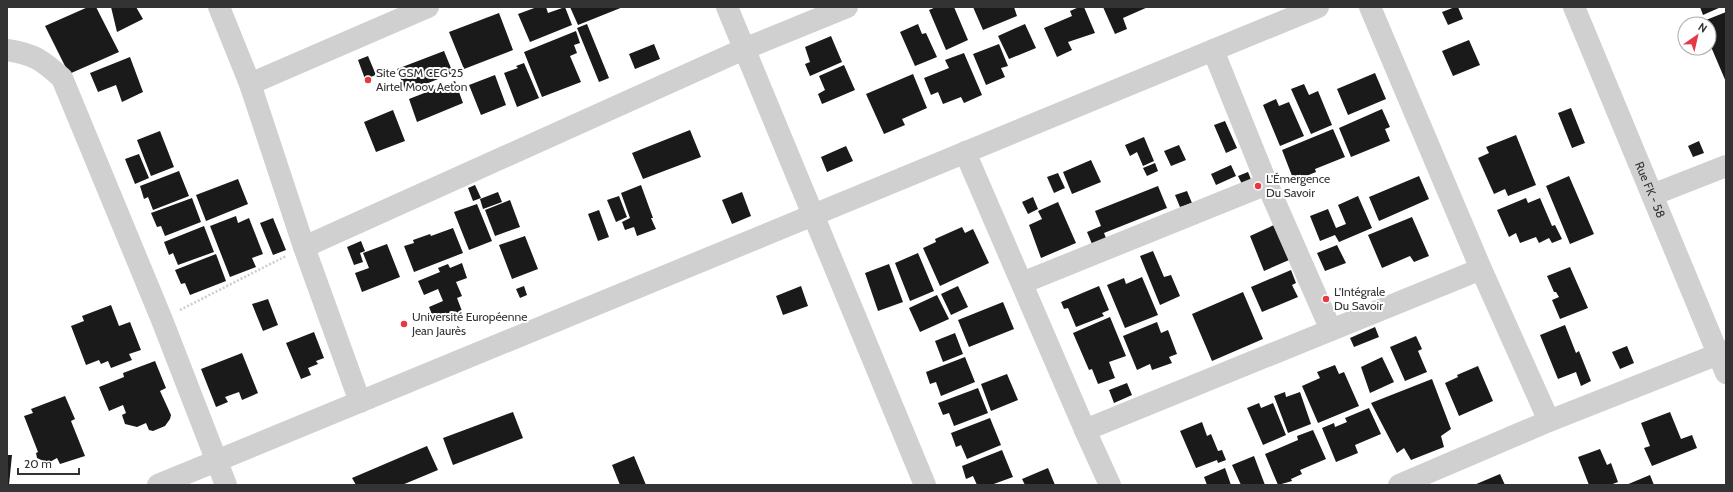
<svg xmlns="http://www.w3.org/2000/svg" width="1733" height="492" font-family="Cabin,sans-serif">
<style>
.building{fill:#1a1a1a}
.lines{fill:none;stroke-linecap:round;stroke-linejoin:round}
.path{stroke:#cdcdcd;stroke-width:2.5;stroke-dasharray:2 2;stroke-linecap:butt}
.minor{stroke:#d0d0d0;stroke-width:22}
.poi-dot{fill:#e63946;stroke:#fff;stroke-width:1.5}
.labels{text-anchor:middle;stroke-width:4;stroke-linejoin:round;paint-order:stroke}
.poi-label{font-size:12px;fill:#333;stroke:#fff;text-anchor:start}
.street-label{font-size:12px;fill:#333;stroke:#fff}
</style>
<rect width="100%" height="100%" fill="#fff"/>
<path class="building" d="M88,7H96L119,52L69,74L45,26Z
M111,7H136L143,19L117,32Z
M537,7H546L548,13L565,7L572,25L530,42L518,14Z
M570,7H623L578,25Z
M936,7H954L968,40L946,50L929,10Z
M973,7H1014L1017,16L983,30Z
M1079,7H1084L1095,33L1068,42L1072,50L1057,57L1044,28L1072,16L1070,11Z
M1103,7H1148L1123,18L1127,29L1115,34Z
M1455,7H1458L1463,19L1448,25L1442,12Z
M1700,7H1721L1703,15Z
M1726,12V82L1709,42V24H1702L1701,22Z
M499,13L513,50L464,69L449,32Z
M587,24L609,78L599,82L577,28Z
M918,24L922,34L926,33L937,57L915,66L900,32Z
M1025,24L1036,48L1009,59L998,36Z
M576,31L580,43L574,45L577,53L570,56L581,82L542,97L524,52Z
M831,36L842,62L810,76L805,64L810,62L805,47Z
M1469,40L1480,65L1453,76L1442,51Z
M654,44L660,59L635,69L629,54Z
M999,44L1008,66L1001,68L1005,77L986,85L973,54Z
M444,51L453,73L406,92L397,69Z
M964,53L982,95L964,103L961,97L943,104L938,92L931,95L924,78L949,68L945,60Z
M368,56L376,75L365,79L358,60Z
M130,57L143,92L122,102L116,85L98,92L90,73Z
M524,63L539,98L517,107L504,73L518,68L516,66Z
M844,65L855,90L822,104L818,94L825,90L819,76Z
M1375,73L1386,99L1348,115L1337,89Z
M913,74L927,108L902,119L905,125L884,134L866,94Z
M495,75L506,105L481,115L469,85Z
M455,81L463,103L417,122L409,99Z
M1304,84L1309,95L1318,91L1332,125L1311,134L1291,89Z
M1276,99L1279,106L1289,102L1304,136L1280,146L1263,105Z
M1571,108L1585,143L1572,148L1558,113Z
M1382,109L1390,127L1385,129L1390,141L1351,157L1339,128Z
M393,110L405,141L376,152L364,122Z
M1225,121L1237,148L1226,153L1214,125Z
M1333,129L1345,157L1315,169L1316,172L1294,181L1282,150Z
M690,130L701,157L643,179L632,153Z
M160,131L174,167L151,176L137,140Z
M1516,135L1536,185L1508,196L1505,189L1494,194L1478,158L1489,153L1486,147Z
M1144,137L1154,161L1143,166L1137,152L1130,156L1125,145Z
M1699,141L1704,153L1693,157L1688,146Z
M1179,145L1186,160L1171,166L1164,151Z
M846,146L853,161L827,172L821,157Z
M139,154L149,178L135,184L125,159Z
M1091,160L1101,182L1072,194L1063,172Z
M1155,163L1158,171L1147,176L1143,168Z
M1231,165L1236,176L1216,185L1211,174Z
M179,171L189,196L153,210L148,197L144,199L140,186Z
M1248,172L1252,182L1243,186L1238,176Z
M1058,173L1065,188L1054,193L1047,177Z
M1419,176L1429,199L1379,221L1369,197Z
M1569,176L1594,234L1570,244L1546,186Z
M238,179L248,204L206,221L196,195Z
M475,185L481,198L473,201L468,188Z
M641,185L653,218H651L656,229L637,236L634,227L625,230L622,222L630,218L621,193Z
M1158,186L1167,208L1104,233L1106,238L1092,244L1087,232L1101,226L1095,211Z
M1187,191L1192,203L1180,207L1175,195Z
M498,192L502,202L483,209L480,199Z
M742,192L751,216L732,224L722,200Z
M619,196L627,217L616,222L607,200Z
M1358,196L1372,228L1339,242L1335,235L1320,241L1310,216L1328,209L1336,228L1346,224L1338,205Z
M1033,197L1038,209L1028,214L1022,202Z
M192,198L201,222L165,236L161,226L157,227L151,213Z
M1526,198L1528,203L1540,198L1552,226L1555,225L1562,239L1552,243L1549,238L1539,243L1536,237L1520,243L1516,233L1509,237L1497,210Z
M510,200L520,227L495,236L485,210Z
M1058,202L1076,243L1041,258L1029,225L1042,219L1038,211Z
M477,204L492,241L469,250L454,212Z
M599,210L609,237L598,241L588,214Z
M236,216L238,223L249,218L263,254L252,258L256,267L230,277L210,226Z
M1412,217L1429,256L1414,262L1410,256L1382,268L1368,235Z
M273,218L286,250L273,255L260,223Z
M1274,225L1289,260L1264,271L1250,236Z
M204,226L214,252L178,265L173,253L169,255L164,242Z
M962,227L965,233L973,229L989,263L940,286L923,248L936,242L935,239Z
M453,228L463,253L414,272L404,246L414,243L413,240L430,234L431,236Z
M525,236L538,269L512,279L499,245Z
M361,241L365,251L360,253L363,262L354,265L347,247Z
M387,244L400,277L362,292L355,273L369,268L363,253Z
M1337,245L1346,263L1325,271L1317,253Z
M1153,251L1164,277L1171,275L1180,296L1160,305L1140,256Z
M918,253L934,291L910,301L895,263Z
M216,254L226,281L190,295L185,283L181,284L175,270Z
M462,263L467,278L456,282L462,296L457,298L462,311L435,322L429,307L443,301L438,289L424,295L418,281L440,272L438,268L448,264L450,268Z
M889,264L903,302L878,311L865,273Z
M1570,267L1588,308L1560,319L1552,300L1559,297L1556,292H1554L1547,276Z
M1291,270L1296,283L1292,285L1298,297L1262,312L1251,287Z
M1142,277L1158,315L1125,328L1107,285L1124,278L1126,284Z
M524,286L527,295L520,298L516,289Z
M801,286L808,306L783,315L776,296Z
M958,286L968,307L951,315L941,294Z
M1099,286L1109,310L1102,313L1104,316L1076,327L1068,308L1064,309L1061,302Z
M1243,292L1263,339L1212,361L1192,314Z
M937,295L949,319L920,332L909,308Z
M268,299L278,325L263,331L252,304Z
M1003,302L1014,329L969,347L958,320Z
M111,305L119,326L130,322L141,350L129,354L132,360L111,368L108,361L101,364L99,360L86,365L71,326L84,321L82,316Z
M1110,317L1126,356L1109,362L1115,378L1098,384L1092,369L1089,370L1073,333Z
M1157,322L1161,333L1168,330L1177,354L1169,357L1172,363L1152,370L1150,364L1137,370L1123,336Z
M1565,325L1576,353L1579,351L1591,381L1581,386L1576,372L1558,379L1540,335Z
M1375,327L1379,337L1354,347L1350,338Z
M314,332L324,358L316,361L318,364L308,368L311,375L301,379L286,343Z
M955,333L963,354L943,362L935,341Z
M1416,336L1422,349L1418,351L1427,372L1405,381L1390,347Z
M1627,346L1634,363L1620,369L1612,352Z
M242,353L258,393L242,400L239,392L225,397L228,402L216,407L201,369Z
M965,357L975,382L941,396L936,382L930,384L926,372Z
M1382,357L1394,382L1370,393L1361,367Z
M155,361L166,388L160,391L171,415L170,419L165,426L153,431L149,430L146,423L137,427L125,424L122,415L126,413L123,405L109,411L99,387L124,377L123,373Z
M1335,365L1339,374L1344,372L1359,406L1318,423L1302,386L1320,378L1317,372Z
M1478,366L1493,401L1459,416L1445,383L1458,377L1457,375Z
M1007,374L1018,400L991,411L981,384Z
M1432,379L1451,429L1441,436L1444,447L1411,460L1404,448L1397,453L1371,403Z
M1127,383L1132,395L1114,403L1109,390Z
M978,388L988,413L954,426L949,413L943,415L938,403Z
M1285,392L1286,397L1300,392L1311,424L1288,433L1274,396Z
M65,396L75,419L71,421L85,456L60,464L57,458L48,463L37,458L36,453L38,452L24,416L33,413L31,409Z
M1259,403L1261,408L1273,403L1286,435L1263,445L1247,408Z
M1369,408L1381,434L1355,445L1358,453L1336,462L1322,428L1334,423L1335,427L1347,422L1345,418Z
M513,412L523,438L453,465L443,438Z
M1670,412L1681,439L1692,435L1697,448L1652,466L1644,448L1650,446L1641,423Z
M990,418L1001,445L967,459L961,445L956,447L951,433Z
M1202,422L1207,436L1211,434L1218,451L1222,450L1226,460L1218,463L1217,460L1196,468L1180,431Z
M1313,430L1326,459L1300,470L1302,474L1291,479L1292,481L1278,485L1265,454L1298,440L1297,436Z
M427,446L438,470L402,485H356L352,478Z
M1600,449L1607,465L1611,463L1618,482L1610,485H1589L1578,457Z
M1002,450L1013,477L991,485H977L973,476L966,479L962,466Z
M7,455H12L9,485H7Z
M634,456L646,485H620L612,465Z
M1254,456L1265,485H1241L1232,465Z
M1048,468L1055,485H1025L1022,479Z
M1225,468L1231,485H1207L1204,477Z
M1500,474L1505,485H1474Z
M1650,475L1654,485H1626Z"/>
<g class="lines">
<path class="path" d="M180,310L286,256"/>
<g class="minor">
<path d="M219,7L250,84L304,247L360,402"/>
<path d="M727,7L925,485"/>
<path d="M1370,7L1481,269L1549,421"/>
<path id="s1" d="M1574,7L1726,373"/>
<path d="M7,50C34,54 42,60 62,78L162,320L226,485"/>
<path d="M1213,50L1267,184L1331,330"/>
<path d="M250,84L428,7"/>
<path d="M965,152L1085,430L1110,485"/>
<path d="M1652,195L1726,166"/>
<path d="M304,247L744,49L847,7"/>
<path d="M1022,283L1267,184"/>
<path d="M1085,430L1481,269"/>
<path d="M158,485L1318,7"/>
<path d="M1399,485L1549,421L1726,351"/>
</g>
</g>
<g class="poi-dot">
<circle cx="368" cy="80" r="4"/>
<circle cx="1258" cy="186" r="4"/>
<circle cx="1326" cy="299" r="4"/>
<circle cx="404" cy="324" r="4"/>
</g>
<g class="labels">
<g class="poi-label">
<text x="376" y="77">Site GSM CEG 25<tspan x="376" dy="14">Airtel Moov Aeton</tspan></text>
<text x="1266" y="183">L'Émergence<tspan x="1266" dy="14">Du Savoir</tspan></text>
<text x="1334" y="296">L'Intégrale<tspan x="1334" dy="14">Du Savoir</tspan></text>
<text x="412" y="321">Université Européenne<tspan x="412" dy="14">Jean Jaurès</tspan></text>
</g>
<g class="street-label">
<text dy="4" stroke="none"><textPath href="#s1" startOffset="198">Rue FK - 58</textPath></text>
</g>
</g>
<rect width="1733" height="492" fill="none" stroke="#333333" stroke-width="16"/>
<g transform="translate(1697 36) rotate(34)"><circle r="19" fill="#ffffff" stroke="#adadad"/>
<path d="M0-3L7 15L0 10L-7 15Z" fill="#e63946"/>
<text y="-6" font-size="11" font-weight="bold" text-anchor="middle" fill="#333333">N</text>
</g>
<path d="M18 468v6h61v-6" fill="none" stroke="#333333" stroke-width="2"/>
<text x="24" y="468" font-size="12" fill="#333333" stroke="#ffffff" stroke-width="3" paint-order="stroke">20 m</text>
</svg>
